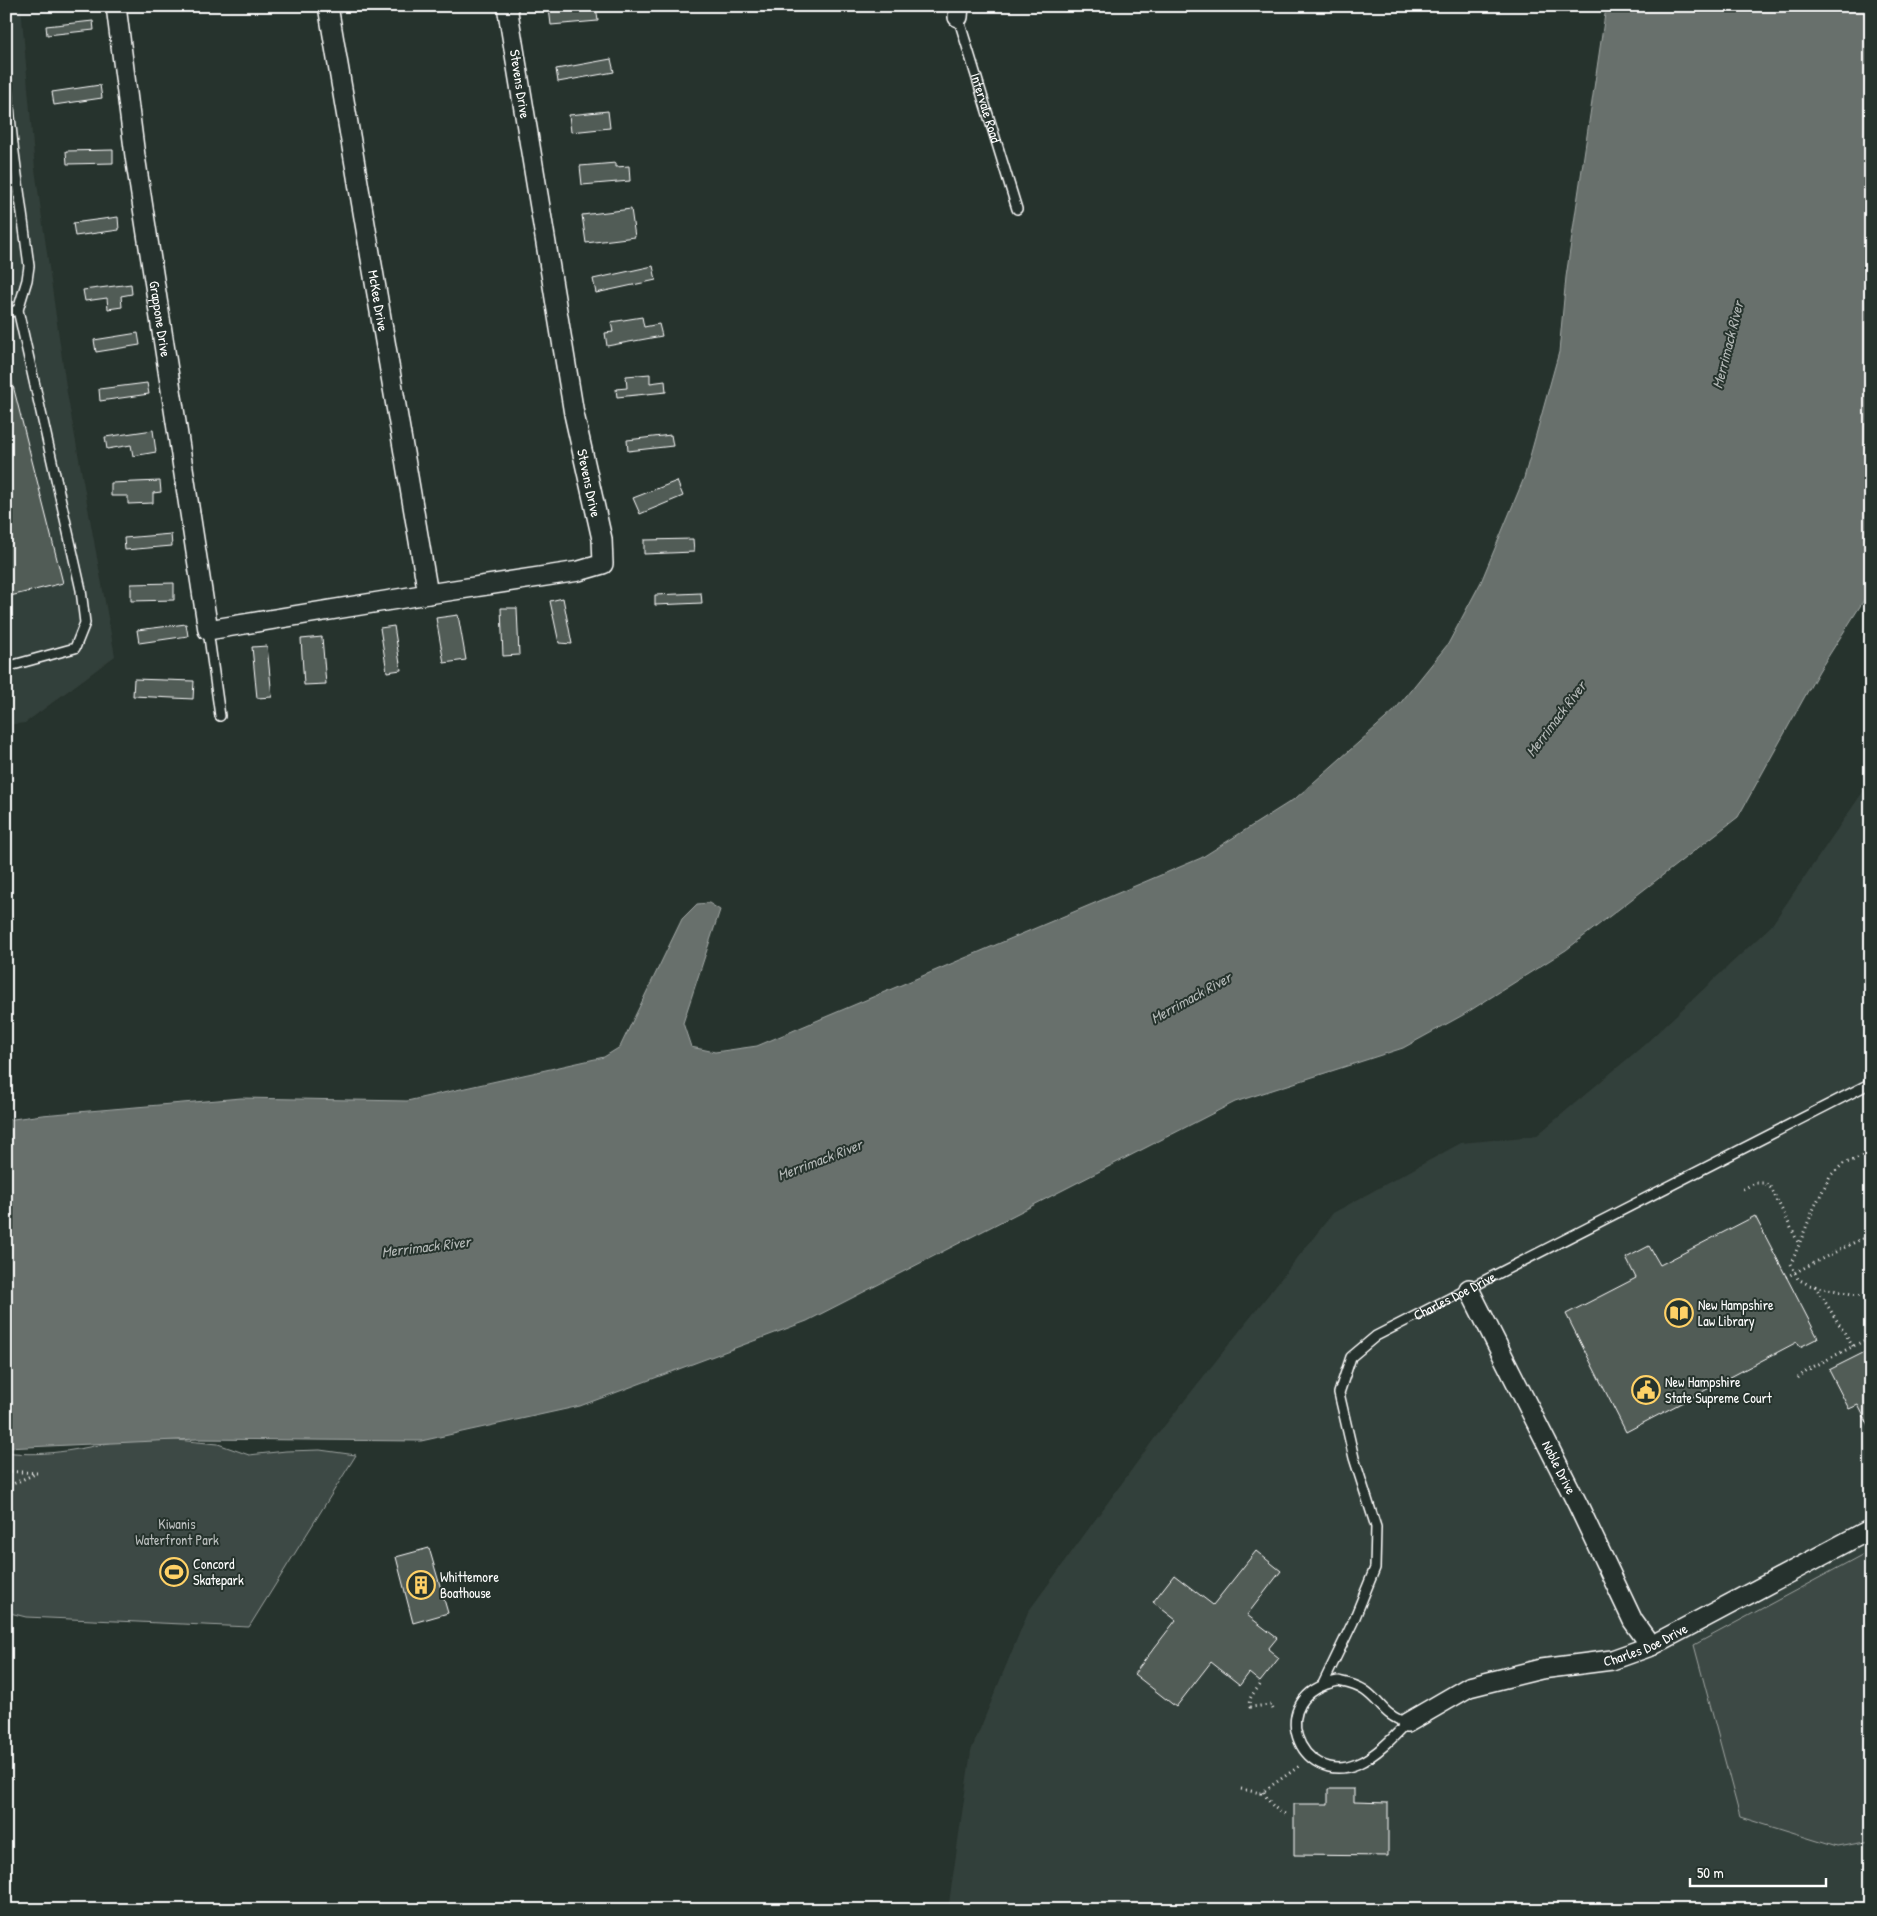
<svg xmlns="http://www.w3.org/2000/svg" width="1877" height="1916" font-family="'Patrick Hand',sans-serif">
<style>
.built{fill:#333f3a}
.green{fill:#3e4944;stroke:#9ea4a2}
.water{fill:#67706c;stroke:#a4a9a7}
.building{fill:#515c57;stroke:#fff}
.lines{fill:none;stroke-linecap:round;stroke-linejoin:round}
.lane-casing{stroke:#fff;stroke-width:12}
.street-casing{stroke:#fff;stroke-width:22}
.path{stroke:#fff;stroke-width:3;stroke-dasharray:1 4;stroke-linecap:butt}
.lane{stroke:#26332d;stroke-width:9}
.street{stroke:#26332d;stroke-width:19}
.labels{text-anchor:middle;stroke-width:4;stroke-linejoin:round;paint-order:stroke}
.street-label{font-size:14px;fill:#fff;stroke:#26332d}
.poi-label{font-size:14px;fill:#fff;stroke:#26332d;text-anchor:start}
.park-label{font-size:14px;fill:#bbbfbe;stroke:#26332d}
.water-label{font-size:15px;font-style:italic;fill:#b3b8b6;stroke:#26332d}
</style>
<rect width="100%" height="100%" fill="#26332d"/>
<filter id="ink" filterUnits="userSpaceOnUse"><feTurbulence type="fractalNoise" baseFrequency=".02" numOctaves="2"/><feDisplacementMap in="SourceGraphic" scale="10" xChannelSelector="R" yChannelSelector="G"/><feConvolveMatrix kernelMatrix="1 2 1 2 8 2 1 2 1" color-interpolation-filters="sRGB"/></filter>
<g filter="url(#ink)">
<path class="built" d="M6,6H21L35,169L67,393L115,656L25,723L6,725Z
M1871,780V1910H948L971,1751L1028,1612L1154,1439L1333,1213L1461,1143L1536,1136L1644,1045L1771,926Z"/>
<path class="green" d="M128,1439L177,1440L218,1444L249,1455L286,1451L320,1450L356,1455L249,1627L26,1617L6,1612V1452C47,1458 88,1447 128,1439Z
M1871,1550V1841L1837,1847L1740,1817L1694,1645Z"/>
<path class="water" d="M1608,6H1871V589L1819,671L1738,817L1566,950L1463,1015L1403,1048L1235,1102L807,1321L580,1406L421,1441L197,1439L6,1448V1120L42,1115L241,1098L407,1101L604,1057L620,1047L682,919L697,904L709,903L720,910L683,1023L691,1047L715,1052L757,1046L1201,858L1296,798L1394,711L1448,644L1481,582L1524,478L1559,352L1566,277L1605,14Z"/>
<path class="building" d="M566,6H596L598,21L551,25L549,8Z
M93,21L94,30L47,35L46,26Z
M611,59L614,72L558,82L556,69Z
M100,85L102,98L54,105L52,92Z
M608,111L610,128L571,132L569,115Z
M113,150V163L67,164L66,151Z
M616,163V167L629,166L630,181L582,185L580,166Z
M631,209L635,237L586,243L582,215Z
M118,217L119,230L75,236L73,223Z
M653,266L656,280L596,293L593,279Z
M131,284L132,294L121,296L122,307L108,309L107,298L85,301L83,290Z
M642,317L644,327L659,324L662,336L607,346L605,333L613,332L611,322Z
M138,333L140,345L96,352L94,340Z
M6,358L63,583L6,597Z
M650,374V383L665,381L666,392L617,397L616,389L627,388L626,376Z
M147,383L149,394L100,401L99,389Z
M153,430L156,452L133,456L131,445L107,449L105,437Z
M671,435L673,446L628,451L627,440Z
M160,481L161,492L153,493V503L128,504V496H111V483Z
M677,481L683,496L640,514L633,498Z
M171,534L172,546L125,550L124,538Z
M693,539L694,552L644,554V540Z
M174,583V600L131,601V584Z
M701,593L702,603L655,605V595Z
M563,598L572,644L559,643L550,601Z
M501,608H517L519,655L503,656Z
M458,615L466,660L444,663L436,618Z
M186,624L188,636L139,643L137,630Z
M394,626L401,670L387,672L380,628Z
M322,637L326,684L304,685L301,639Z
M267,646L272,697L257,698L252,647Z
M134,679L194,681L193,699L133,696Z
M1755,1216L1818,1338L1800,1347L1797,1342L1626,1432L1566,1314L1636,1278L1626,1258L1649,1246L1660,1265Z
M1871,1349V1430L1858,1405L1849,1409L1829,1370Z
M429,1548L448,1613L413,1623L396,1557Z
M1256,1551L1281,1571L1247,1615L1277,1638L1268,1649L1279,1658L1260,1682L1249,1673L1240,1685L1211,1662L1176,1707L1134,1674L1176,1620L1153,1602L1174,1575L1213,1605Z
M1328,1789H1354V1802L1388,1803V1856L1294,1855V1804H1328Z"/>
<g class="lines">
<defs>
<g id="lane">
<path id="s1" d="M958,17L1017,209"/>
<path d="M6,78L13,145L6,147"/>
<path d="M6,313L18,310"/>
<path d="M208,630L220,716"/>
<path d="M6,667L75,648L85,623L81,590L18,310L27,280L29,266L13,145"/>
<path d="M1338,1681C1347,1683 1355,1684 1364,1690C1382,1702 1381,1714 1407,1723C1394,1737 1376,1756 1357,1764C1300,1788 1262,1696 1338,1681Z"/>
<path id="s2" d="M1323,1684L1353,1622L1375,1568L1376,1527L1354,1458L1339,1393L1351,1357L1376,1336L1871,1083"/>
</g>
<g id="street">
<path id="s3" d="M116,6L135,156L208,630L428,594L579,571L603,564L602,539L574,414L507,6"/>
<path id="s4" d="M328,6L428,594"/>
<path d="M958,17L959,6"/>
<path id="s5" d="M1469,1289L1578,1505L1633,1621L1651,1646"/>
<path id="s6" d="M1407,1723L1469,1687L1541,1669L1612,1660L1651,1646L1871,1529"/>
</g>
</defs>
<use href="#lane" class="lane-casing"/>
<use href="#street" class="street-casing"/>
<path class="path" d="M1871,1151L1857,1159L1843,1164L1830,1176L1814,1208L1791,1264L1798,1279L1809,1285L1871,1298
M1743,1189L1755,1183H1765L1771,1188L1799,1244
M1786,1277L1871,1234
M1815,1286L1853,1346
M1798,1378L1807,1370L1871,1337
M6,1471L37,1473L6,1487
M1260,1685C1255,1692 1247,1698 1250,1707L1271,1705L1273,1709
M1241,1789L1261,1793L1301,1765
M1264,1792C1269,1803 1276,1811 1288,1815"/>
<use href="#lane" class="lane"/>
<use href="#street" class="street"/>
</g>
</g>
<defs>
<symbol id="library-ring" viewBox="-11 -11 22 22"><circle r="9.5" fill="#26332d" stroke="#ffd166" stroke-width="1.5"/><path d="M-6-4Q-3-5.5-.7-3.5V5Q-3 3-6 4ZM6-4Q3-5.5 .7-3.5V5Q3 3 6 4Z" fill="#ffd166"/></symbol>
<symbol id="civic-ring" viewBox="-11 -11 22 22"><circle r="9.5" fill="#26332d" stroke="#ffd166" stroke-width="1.5"/><path d="M-.6-6.5H3V-4.5H.6V-3L4-1V1h2V6H-6V1h2V-1L-.6-3ZM-1.2 2.5V6h2.4V2.5Z" fill="#ffd166"/></symbol>
<symbol id="stadium-ring" viewBox="-11 -11 22 22"><circle r="9.5" fill="#26332d" stroke="#ffd166" stroke-width="1.5"/><path d="M0-5a6.5 5 0 1 0 0 10a6.5 5 0 1 0 0-10ZM-3.5-1.8h7v3.6h-7Z" fill="#ffd166"/></symbol>
<symbol id="building-ring" viewBox="-11 -11 22 22"><circle r="9.5" fill="#26332d" stroke="#ffd166" stroke-width="1.5"/><path d="M-4-6H4V6H1V3H-1V6H-4ZM-2.5-4.3h1.7v1.8h-1.7ZM.8-4.3h1.7v1.8H.8ZM-2.5-1h1.7V.8h-1.7ZM.8-1h1.7V.8H.8Z" fill="#ffd166"/></symbol>
</defs>
<g fill-rule="evenodd">
<use href="#library-ring" x="1663" y="1297" width="32" height="32"/>
<use href="#civic-ring" x="1630" y="1374" width="32" height="32"/>
<use href="#stadium-ring" x="158" y="1556" width="32" height="32"/>
<use href="#building-ring" x="405" y="1569" width="32" height="32"/>
</g>
<g class="labels">
<g class="street-label">
<text transform="translate(520 84) rotate(81)" y="5">Stevens Drive</text>
<text dy="5" stroke="none"><textPath href="#s1" startOffset="95">Intervale Road</textPath></text>
<text dy="5" stroke="none"><textPath href="#s4" startOffset="299">McKee Drive</textPath></text>
<text dy="5" stroke="none"><textPath href="#s3" startOffset="316">Grappone Drive</textPath></text>
<text transform="translate(589 483) rotate(78)" y="5">Stevens Drive</text>
<text dy="5" stroke="none"><textPath href="#s2" startOffset="466">Charles Doe Drive</textPath></text>
<text dy="5" stroke="none"><textPath href="#s5" startOffset="200">Noble Drive</textPath></text>
<text dy="5" stroke="none"><textPath href="#s6" startOffset="254">Charles Doe Drive</textPath></text>
</g>
<g class="poi-label">
<text x="1698" y="1310">New Hampshire<tspan x="1698" dy="16">Law Library</tspan></text>
<text x="1665" y="1387">New Hampshire<tspan x="1665" dy="16">State Supreme Court</tspan></text>
<text x="193" y="1569">Concord<tspan x="193" dy="16">Skatepark</tspan></text>
<text x="440" y="1582">Whittemore<tspan x="440" dy="16">Boathouse</tspan></text>
</g>
<g class="park-label">
<text x="177" y="1529">Kiwanis<tspan x="177" dy="16">Waterfront Park</tspan></text>
</g>
<g class="water-label">
<text transform="translate(1728 345) rotate(-76)" y="5">Merrimack River</text>
<text transform="translate(1556 719) rotate(-53)" y="5">Merrimack River</text>
<text transform="translate(1191 998) rotate(-29)" y="5">Merrimack River</text>
<text transform="translate(820 1160) rotate(-21)" y="5">Merrimack River</text>
<text transform="translate(426 1247) rotate(-7)" y="5">Merrimack River</text>
</g>
</g>
<rect width="1877" height="1916" fill="none" stroke="#26332d" stroke-width="25"/>
<rect x="12" y="12" width="1852" height="1891" fill="none" stroke="#fff" stroke-width="2" filter="url(#ink)"/>
<path d="M1690 1878v8h136v-8" fill="none" stroke="#ffffff" stroke-width="2.5"/>
<text x="1697" y="1878" font-size="15" fill="#ffffff" stroke="#26332d" stroke-width="4" paint-order="stroke">50 m</text>
</svg>
